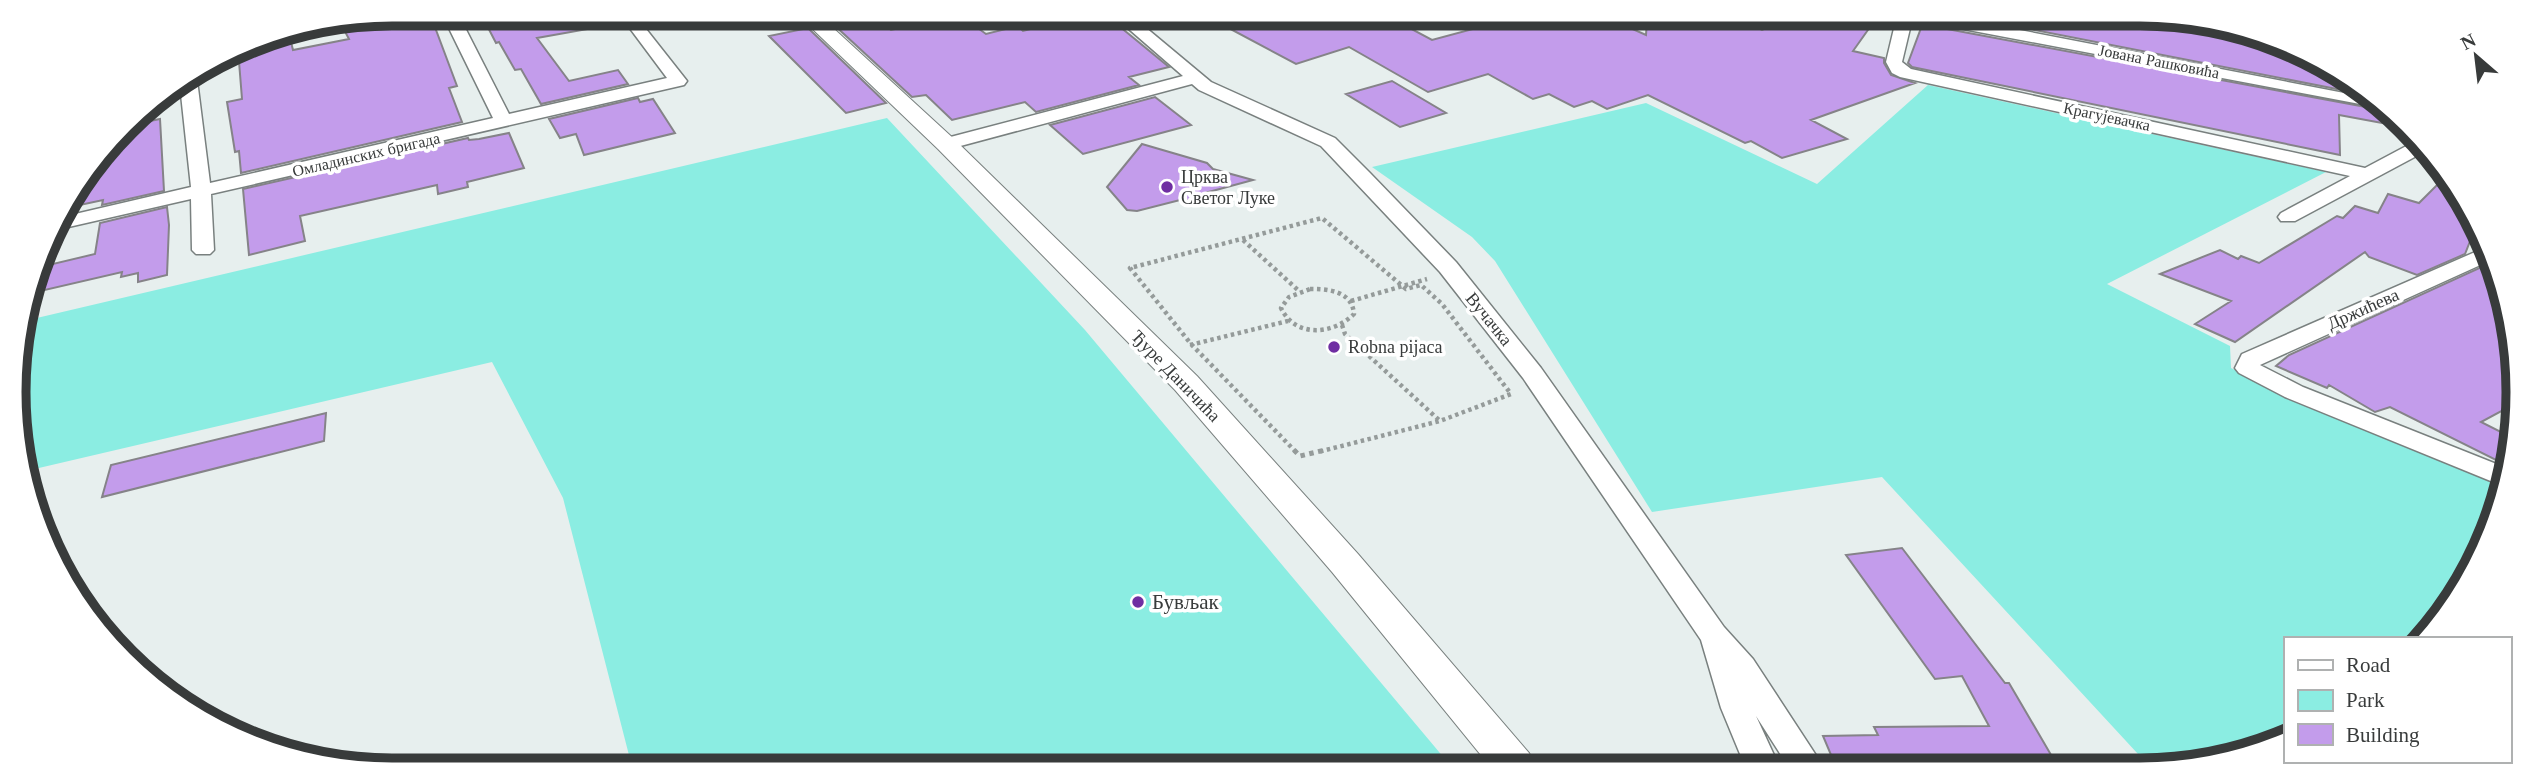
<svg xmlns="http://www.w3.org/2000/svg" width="2532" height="784" font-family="Georgia,serif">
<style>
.green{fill:#8bede2}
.building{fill:#c39ceb;stroke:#858388;stroke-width:2}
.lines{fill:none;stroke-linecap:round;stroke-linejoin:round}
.minor-casing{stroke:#79807f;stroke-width:3}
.tertiary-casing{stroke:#79807f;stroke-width:2}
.path-far1{stroke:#959b9a;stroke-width:4.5;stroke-dasharray:3.5 3.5;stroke-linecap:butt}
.path{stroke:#959b9a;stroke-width:5;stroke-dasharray:4.5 4.5;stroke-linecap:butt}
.minor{fill:#fff;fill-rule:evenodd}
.tertiary{fill:#fff;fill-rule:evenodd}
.poi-dot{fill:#6f2ea2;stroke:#fff;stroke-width:2.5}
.labels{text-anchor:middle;stroke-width:7;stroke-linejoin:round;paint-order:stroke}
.far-street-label{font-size:16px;fill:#383b3b;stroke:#fff}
.poi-label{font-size:18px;fill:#383b3b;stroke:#fff;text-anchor:start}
.street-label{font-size:18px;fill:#383b3b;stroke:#fff}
.near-poi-label{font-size:21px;fill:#383b3b;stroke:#fff;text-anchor:start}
.rim{fill:none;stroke:#383b3b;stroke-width:9}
</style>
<rect width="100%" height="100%" fill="#e7efee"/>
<path class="green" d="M1928,85L2326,172L2107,284L2230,346L2231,368L2297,401L2504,484L2468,581L2420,639H2285V738L2190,767H2150L1882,477L1652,512L1495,261L1472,237L1372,167L1646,103L1817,184Z
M887,118L1085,330L1450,765L631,763L563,498L492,362L26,471L17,343L24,321Z"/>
<path class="building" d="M392,14H430L457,86L449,88L462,122L241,173L239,151L235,152L227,102L242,99L238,49L248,43L264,39L265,44L291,42L293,50L349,39L341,24Z
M481,14L598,15L599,27L537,38L569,81L618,70L628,84L541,104L521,69L515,70L499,42L496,43Z
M868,16L872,19L879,18L891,30L946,18L956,26L971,23L986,34L1018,26L1023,31L1078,17H1108L1169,67L1129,77L1139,85L1036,112L1025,102L952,120L926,95L912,97L832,23Z
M1208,17L1391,18L1432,40L1495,23L1502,26L1530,19H1610L1646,35L1647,19H1752V25L1762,30L1769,27L1774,20H1875L1853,51L1884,58V63L1891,75L1915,83L1811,120L1847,139L1782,158L1751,141L1745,143L1648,95L1607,109L1592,101L1574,107L1549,94L1533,99L1488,74L1428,92L1349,47L1296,64Z
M1924,20H1931L1942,28L2382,110L2398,126L2339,115L2340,155L1912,67L1908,63Z
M1984,20L2214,21L2350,78L2367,95Z
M808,28L886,103L846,113L769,36Z
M1392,81L1446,113L1400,127L1346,94Z
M1155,97L1191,125L1083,154L1050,125Z
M638,98L640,102L653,99L675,133L584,155L576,134L560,138L549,119Z
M160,119L164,191L102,205L103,200L66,208L130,125Z
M509,133L524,168L467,182L468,187L438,194L437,185L300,216L305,241L249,255L243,189L468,138L469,140L479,139Z
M1142,144L1207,163L1213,169L1253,180L1205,193L1195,201L1180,200L1137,211L1127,210L1107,187Z
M2447,175L2455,182L2474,231L2465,254L2417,275L2369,257L2365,252L2235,342L2195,324L2231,301L2160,274L2220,250L2238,259L2241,256L2259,263L2337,216L2343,218L2355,206L2378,213L2388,194L2419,203Z
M167,207L169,225L167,275L138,282V273L121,277L122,272L32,293L40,267L95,254L100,223Z
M2488,264L2511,319V406L2481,422L2511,437L2510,467L2390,407L2375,412L2329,385L2327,388L2276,366L2289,355Z
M326,413L324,441L102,497L111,465Z
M1902,548L2005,683H2009L2054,760L1834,762L1823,736L1878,735L1874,727L1989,726L1962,676L1935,679L1846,555Z"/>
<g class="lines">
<defs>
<path id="minor" d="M442,14H458L509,114L667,78L620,15H636L640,20L666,15H697L694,18L646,29L687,81L684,85L211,194L214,250L210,254H196L192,250L191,199L51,231L58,218L191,187L180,85L194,76L197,80L210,183L493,118Z
M1115,17H1133L1211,82L1335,138L1370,173L1456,262L1541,368L1724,627L1753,659L1823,766H1788L1756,716L1779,766H1745L1721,708L1701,640L1523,378L1440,272L1321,146L1199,90L1192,84L953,148H939L937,144L939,140L1183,76Z
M1756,19L1771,20L1767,26L1761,28L1753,23Z
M1896,20H1912L1902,62L1911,69L2365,168L2412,143L2424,152L2295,221H2281L2278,217L2281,213L2350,176L1900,77L1892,73L1886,62Z
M1934,20H1968L2370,98L2381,108L1942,25Z
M2482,249L2487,262L2260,365L2303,387L2509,469L2503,486L2285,397L2239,373L2235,368L2242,354Z"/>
<path id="tertiary" d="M799,16H820L954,139L1197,376L1358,554L1529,753L1535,765H1489L1332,572L1175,390L938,149Z"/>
</defs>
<use href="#minor" class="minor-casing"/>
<use href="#tertiary" class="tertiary-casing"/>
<path class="path-far1" d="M1243,240L1299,291
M1310,289C1329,289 1352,291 1354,314C1333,335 1295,338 1281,308L1289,297Z
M1351,301L1427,279
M1342,325L1345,334L1440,421
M1190,345L1288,321
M1296,452L1191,344L1130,268L1322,218L1406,289L1421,285L1442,304L1511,394L1440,421L1318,452"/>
<path class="path" d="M1294,450L1300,456L1325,450"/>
<use href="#minor" class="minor"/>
<use href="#tertiary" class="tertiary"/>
</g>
<g class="poi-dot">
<circle cx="1167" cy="187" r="7"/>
<circle cx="1334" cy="347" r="7"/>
<circle cx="1138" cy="602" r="7"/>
</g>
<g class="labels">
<g class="far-street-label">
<text transform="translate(2159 61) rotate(11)" y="6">Јована Рашковића</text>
<text transform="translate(2107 116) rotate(12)" y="6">Крагујевачка</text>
<text transform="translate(366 154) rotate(-13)" y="6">Омладинских бригада</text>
</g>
<g class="poi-label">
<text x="1181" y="183">Црква<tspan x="1181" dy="21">Светог Луке</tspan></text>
<text x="1348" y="353">Robna pijaca</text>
</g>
<g class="street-label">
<text transform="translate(2363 309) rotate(-24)" y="6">Држићева</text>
<text transform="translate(1489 319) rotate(51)" y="6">Вучачка</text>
<text transform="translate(1176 376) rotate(46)" y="6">Ђуре Даничића</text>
</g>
<g class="near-poi-label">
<text x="1152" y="609">Бувљак</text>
</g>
</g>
<path d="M0 0H2532V784H0ZM392 26H2140A366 366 0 0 1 2506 392V392A366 366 0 0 1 2140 758H392A366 366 0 0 1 26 392V392A366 366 0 0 1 392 26Z" fill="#fff" fill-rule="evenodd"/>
<path class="rim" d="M392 26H2140A366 366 0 0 1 2506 392V392A366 366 0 0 1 2140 758H392A366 366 0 0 1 26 392V392A366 366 0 0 1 392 26Z"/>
<rect x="2284" y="637" width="228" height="126" fill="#ffffff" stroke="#afb1b1" stroke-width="2"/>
<rect x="2298" y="660" width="35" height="10" fill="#ffffff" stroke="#afb1b1" stroke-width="2"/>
<text x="2346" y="672" font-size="21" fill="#383b3b">Road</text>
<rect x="2298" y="690" width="35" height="21" fill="#8bede2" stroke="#afb1b1" stroke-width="2"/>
<text x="2346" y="707" font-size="21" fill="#383b3b">Park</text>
<rect x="2298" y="724" width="35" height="21" fill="#c39ceb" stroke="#afb1b1" stroke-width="2"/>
<text x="2346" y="742" font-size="21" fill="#383b3b">Building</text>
<g transform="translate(2476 56) rotate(332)" stroke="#ffffff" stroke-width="5" paint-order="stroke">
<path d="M0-5L12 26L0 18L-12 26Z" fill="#383b3b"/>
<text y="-10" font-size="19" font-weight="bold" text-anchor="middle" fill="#383b3b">N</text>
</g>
</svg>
